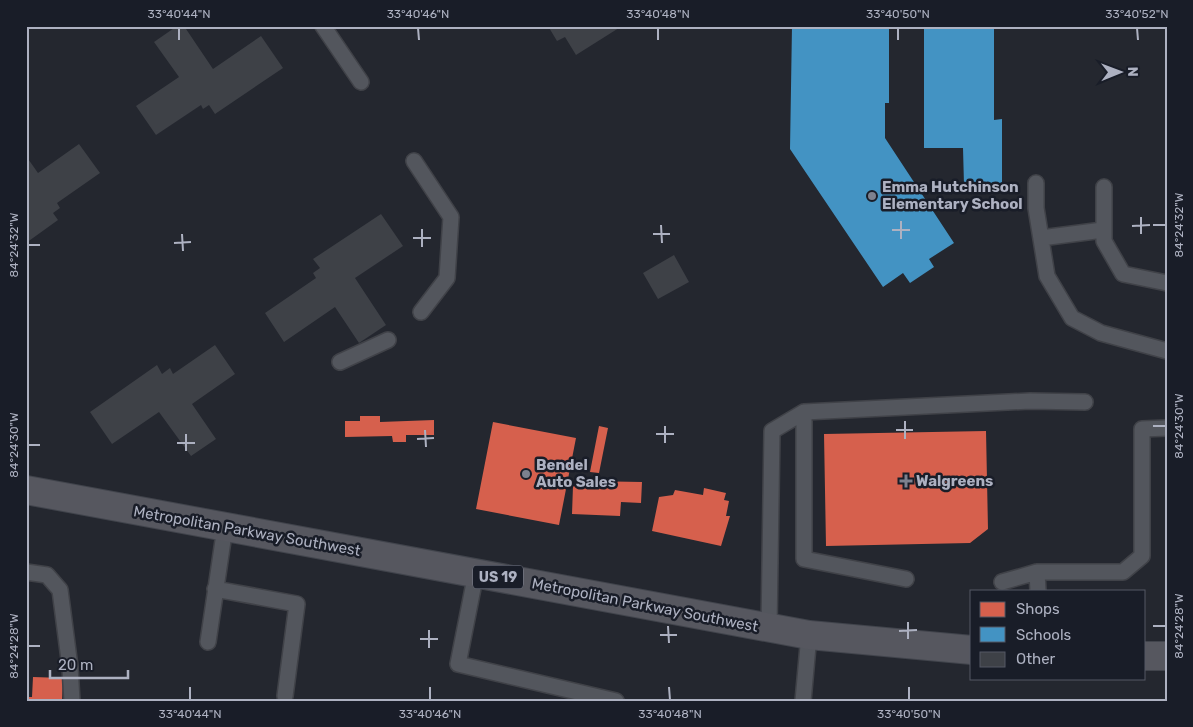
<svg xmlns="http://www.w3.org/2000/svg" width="1193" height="727" font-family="Rubik,sans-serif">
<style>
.shops{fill:#d6604d}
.schools{fill:#4393c3}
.building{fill:#3e4147}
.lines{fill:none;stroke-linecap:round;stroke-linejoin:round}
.lane-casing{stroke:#404248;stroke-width:18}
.primary-casing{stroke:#41444c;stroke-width:30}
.lane{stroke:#53565d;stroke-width:15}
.primary{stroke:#56575f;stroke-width:28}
.ticks{fill:none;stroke:#adb1c1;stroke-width:2}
.poi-dot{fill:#7d818e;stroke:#191d28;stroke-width:2}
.labels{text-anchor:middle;stroke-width:5;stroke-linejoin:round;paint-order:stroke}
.shield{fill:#191d28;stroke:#818593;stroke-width:1}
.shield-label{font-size:14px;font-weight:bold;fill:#adb1c1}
.poi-label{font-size:15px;font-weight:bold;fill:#adb1c1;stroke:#191d28;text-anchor:start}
.street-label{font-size:15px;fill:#adb1c1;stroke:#191d28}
.neatline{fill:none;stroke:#adb1c1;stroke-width:2}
.ticks-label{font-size:12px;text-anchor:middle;fill:#adb1c1}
</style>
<rect width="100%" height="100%" fill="#24272f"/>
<path class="shops" d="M360,416H380V422L434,420V435H406V442H393L392,436L345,437V421H360Z
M493,422L576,438L559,525L476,509Z
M599,426L608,428L599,473L590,472Z
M986,431L988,529L970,543L826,546L824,434Z
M586,481L642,482L641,503L621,502L620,516L572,514L573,486L586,487Z
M704,488L726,493L724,500L729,501L726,516H730L721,546L652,531L659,497L673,495L675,490L703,495Z
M33,677L63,678L62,701H26V697H32Z"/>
<path class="schools" d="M792,26H889V103H885V138L954,243L929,259L934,267L910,283L903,273L883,287L790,149Z
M924,26H994V120L1002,119V185H964L963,148H924Z"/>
<path class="building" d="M177,26H184L213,69L261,36L283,68L215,114L209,105L203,109L201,105L156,135L136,106L179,77L154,42Z
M548,26H622L576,55L565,37L557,41Z
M79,144L100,173L57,203L60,208L53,213L58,220L26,243V156L38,173Z
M381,214L403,246L355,278L386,325L359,343L335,307L284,342L265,313L316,278L313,273L320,268L313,259Z
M674,255L689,282L658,299L643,273Z
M215,345L235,374L192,404L216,439L191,456L159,412L112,444L90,412L157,365L162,374L170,368L173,374Z"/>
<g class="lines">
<defs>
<path id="lane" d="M323,26L361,82
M414,161L451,217L447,278L421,312
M1036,183V208L1047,276L1072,318L1101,333L1167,351
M1104,187V241L1123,274L1167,283
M1041,238L1103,230
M340,362L388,340
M26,572L47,575L60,590L70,667L72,701
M1037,572L1038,591
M476,573L458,664L616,701
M906,579L804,559V412L1030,401L1085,402
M1002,582L1037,572H1123L1142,556V429L1167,428
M215,589L297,604L285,696
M769,628L772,431L804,412
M208,642L225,527
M803,701L809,635"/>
<path id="primary" d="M26,490L809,635L972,650
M1144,656H1167"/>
</defs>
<use href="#lane" class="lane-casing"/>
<use href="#primary" class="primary-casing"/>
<use href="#lane" class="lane"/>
<use href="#primary" class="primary"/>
</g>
<path class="ticks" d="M179,28V40M418,28L419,40M658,28V40M898,28V40M1137,28L1138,40M1141,217V234M901,221V239M661,225L662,243M1153,225H1166M1132,226L1150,225M422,229V247M892,230H910M182,234L183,251M653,234H670M413,238H431M174,243L191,242M28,245H40M905,421V439M665,426V443M1153,426H1166M425,430L426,447M896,430H913M186,434V451M656,434H674M417,439L434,438M177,443H195M28,445H40M908,622V639M668,626L669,643M1153,626H1166M429,630V648M899,631L917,630M660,635H677M420,639H438M28,646H40M190,687V700M430,687V700M669,687L670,700M909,687V700"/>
<g class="poi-dot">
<circle cx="872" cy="196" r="5"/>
<circle cx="526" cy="474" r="5"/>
<path d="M903.5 473.5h5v5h5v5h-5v5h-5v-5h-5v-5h5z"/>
</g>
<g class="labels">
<rect class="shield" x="473" y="565.5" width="50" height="23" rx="4"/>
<g class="shield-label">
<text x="498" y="582">US 19</text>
</g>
<g class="poi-label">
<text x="882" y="192">Emma Hutchinson<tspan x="882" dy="17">Elementary School</tspan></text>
<text x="536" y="470">Bendel<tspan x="536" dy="17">Auto Sales</tspan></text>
<text x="916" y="486">Walgreens</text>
</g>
<g class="street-label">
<text transform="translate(247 531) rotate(10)" y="5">Metropolitan Parkway Southwest</text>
<text transform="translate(645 605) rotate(11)" y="5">Metropolitan Parkway Southwest</text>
</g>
</g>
<rect width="1193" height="727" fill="none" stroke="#191d28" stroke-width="55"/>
<rect x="970" y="590" width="175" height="90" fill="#191d28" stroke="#545865"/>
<rect x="980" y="602" width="25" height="15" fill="#d6604d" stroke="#545865"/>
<text x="1016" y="614" font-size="15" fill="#adb1c1">Shops</text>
<rect x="980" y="627" width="25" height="15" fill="#4393c3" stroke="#545865"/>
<text x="1016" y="640" font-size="15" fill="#adb1c1">Schools</text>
<rect x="980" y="652" width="25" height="15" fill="#3e4147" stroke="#545865"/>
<text x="1016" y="664" font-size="15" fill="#adb1c1">Other</text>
<g transform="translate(1120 72) rotate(89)" stroke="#191d28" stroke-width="4" paint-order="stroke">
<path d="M0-4L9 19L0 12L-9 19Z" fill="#adb1c1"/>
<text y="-8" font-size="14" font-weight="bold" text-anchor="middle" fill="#adb1c1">N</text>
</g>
<path d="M50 670v8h78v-8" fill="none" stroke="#adb1c1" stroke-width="2.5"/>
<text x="58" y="670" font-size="15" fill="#adb1c1" stroke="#191d28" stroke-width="4" paint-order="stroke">20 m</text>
<rect x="28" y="28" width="1138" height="672" class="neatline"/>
<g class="ticks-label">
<text x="179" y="18">33°40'44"N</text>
<text x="418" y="18">33°40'46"N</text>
<text x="658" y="18">33°40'48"N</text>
<text x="898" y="18">33°40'50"N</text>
<text x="1137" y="18">33°40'52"N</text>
<text transform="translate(1179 225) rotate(-90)" y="4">84°24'32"W</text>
<text transform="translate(14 245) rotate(-90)" y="4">84°24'32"W</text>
<text transform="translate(1179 426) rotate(-90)" y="4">84°24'30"W</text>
<text transform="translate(14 445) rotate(-90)" y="4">84°24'30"W</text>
<text transform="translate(1179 626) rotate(-90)" y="4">84°24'28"W</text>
<text transform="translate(14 646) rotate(-90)" y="4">84°24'28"W</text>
<text x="190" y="718">33°40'44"N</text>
<text x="430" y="718">33°40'46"N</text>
<text x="670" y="718">33°40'48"N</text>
<text x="909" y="718">33°40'50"N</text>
</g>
</svg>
